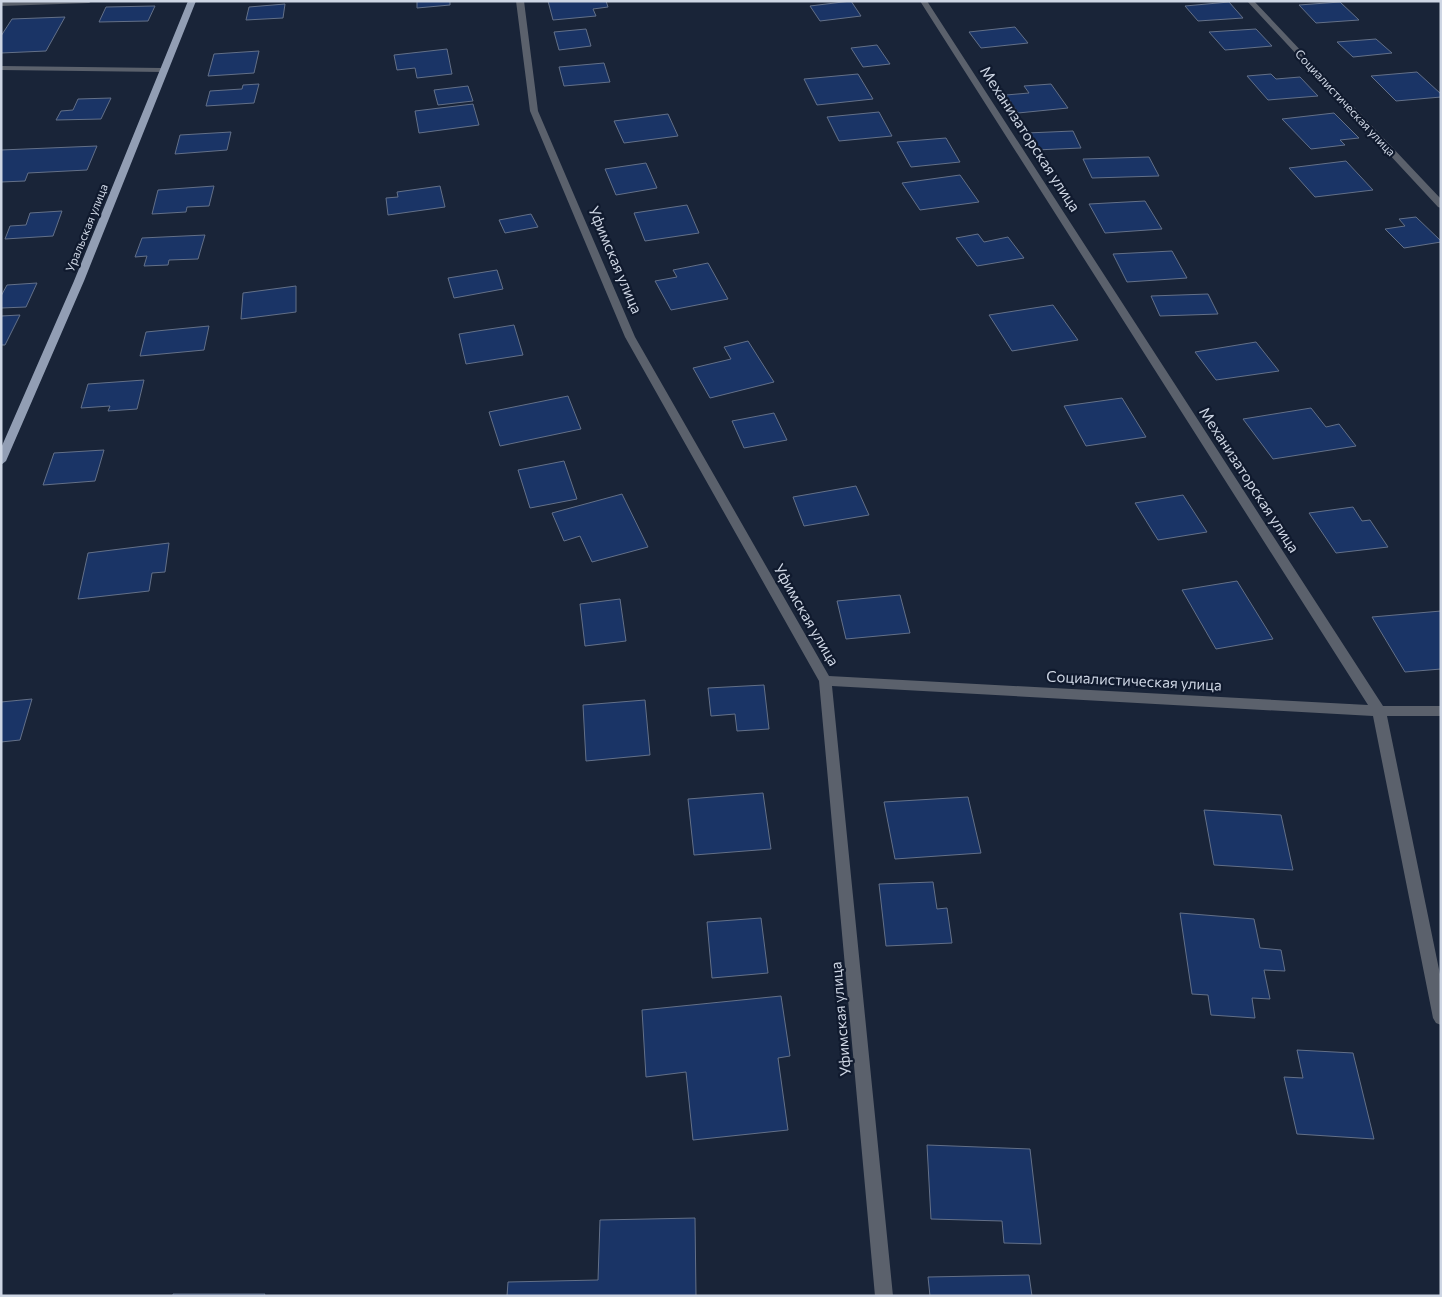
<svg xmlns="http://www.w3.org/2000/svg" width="1442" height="1297" font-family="Commissioner,sans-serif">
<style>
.building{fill:#1a3466;stroke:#637088}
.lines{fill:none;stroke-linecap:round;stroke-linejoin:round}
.minor{fill:#5b616c;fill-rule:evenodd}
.major{fill:#929eb4;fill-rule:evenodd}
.labels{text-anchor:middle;stroke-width:4.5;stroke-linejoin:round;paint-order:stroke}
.far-street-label{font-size:12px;fill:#ced6e4;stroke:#101a2e}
.street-label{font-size:15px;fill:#ced6e4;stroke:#101a2e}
</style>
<rect width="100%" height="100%" fill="#192438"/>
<path class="building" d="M417,1H450V5L417,8Z
M548,1H606L608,7L593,9L596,16L553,20Z
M851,1L861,16L820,21L810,6Z
M1229,2L1243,18L1198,21L1185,6Z
M1340,2L1359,20L1316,23L1299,5Z
M285,4L283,18L246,20L249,7Z
M155,6L148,21L99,22L106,7Z
M65,17L46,51L1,53V36L12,19Z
M1015,27L1028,43L981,48L969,32Z
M586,29L591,46L559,50L554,32Z
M1256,29L1272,46L1225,50L1209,32Z
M1376,39L1392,53L1353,57L1337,42Z
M877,45L890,64L863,67L851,48Z
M447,49L452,74L417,78L415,68L397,70L394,55Z
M259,51L254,73L208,76L214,54Z
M604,63L610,82L564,86L559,67Z
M1417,72L1441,94V97L1396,101L1371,76Z
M858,74L873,99L817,105L804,79Z
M1271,74L1276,79L1300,77L1318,96L1268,100L1247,76Z
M259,84L254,103L206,106L210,91L242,89L243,85Z
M1051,84L1068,108L1018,113L1006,95L1029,93L1024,86Z
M468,86L473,101L438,105L434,90Z
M111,98L101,119L56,120L61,111L73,110L78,99Z
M473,104L479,125L419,133L415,111Z
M879,112L892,136L839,141L827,117Z
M1334,113L1359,138L1340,140L1345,145L1311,149L1282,119Z
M668,114L678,136L624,143L614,121Z
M1073,131L1081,148L1035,150L1027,133Z
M231,132L227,150L175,154L180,135Z
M946,138L960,162L911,167L897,142Z
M97,146L87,170L28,173L25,181L1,182V150Z
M1149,157L1159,176L1092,178L1083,159Z
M1346,161L1373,190L1315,197L1289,168Z
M646,163L657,188L616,195L605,169Z
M960,175L979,202L920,210L902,183Z
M214,186L209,206L187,207L186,212L152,214L158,190Z
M440,186L445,207L388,215L386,198L398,197L397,192Z
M1145,201L1162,229L1105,233L1089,204Z
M687,205L699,233L645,241L634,213Z
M62,211L53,236L5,239L10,226L26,225L30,213Z
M531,214L538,227L505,233L499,220Z
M1416,217L1441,241V242L1404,248L1385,229L1405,226L1399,219Z
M978,234L984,242L1008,237L1024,258L977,266L956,238Z
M205,235L198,259L169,260L168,265L144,266L147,256L135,257L142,238Z
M1172,251L1187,278L1127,282L1113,254Z
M708,263L728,299L671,310L655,281L677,277L673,270Z
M497,270L503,289L454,298L448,278Z
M37,283L26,307L1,308V296L7,285Z
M296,286V312L241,319L243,293Z
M1208,294L1218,314L1160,316L1151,296Z
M1053,305L1078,340L1012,351L989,315Z
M20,315L5,345H1V316Z
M514,325L523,355L466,364L459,334Z
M209,326L204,350L140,356L146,332Z
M748,341L774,382L710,398L693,368L731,359L724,347Z
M1256,342L1279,371L1216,380L1195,352Z
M144,380L137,409L108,411L110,406L81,408L88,384Z
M568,396L581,429L500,446L489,412Z
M1122,398L1146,437L1086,446L1064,406Z
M1311,408L1326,427L1339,424L1356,446L1273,459L1243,419Z
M774,413L787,440L744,448L732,421Z
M104,450L95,481L43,485L54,453Z
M564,461L577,499L530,508L518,470Z
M856,486L869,515L804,526L793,497Z
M622,494L648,547L592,562L580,536L564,541L552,513Z
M1183,495L1207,532L1158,540L1135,503Z
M1353,507L1362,521L1370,520L1388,547L1336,553L1309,513Z
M169,543L165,572L152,573L149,591L78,599L88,553Z
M1237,581L1273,639L1216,649L1182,590Z
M900,595L910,633L846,639L837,601Z
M620,599L626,641L585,646L580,604Z
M1441,611V669L1405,672L1372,617Z
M764,685L769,729L737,731L735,714L711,716L708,688Z
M32,699L20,740L1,742V702Z
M645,700L650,755L586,761L583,705Z
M763,793L771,849L694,855L688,799Z
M968,797L981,853L895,859L884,802Z
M1204,810L1281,815L1293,870L1214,865Z
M933,882L937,909L947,908L952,943L886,946L879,884Z
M1180,913L1254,919L1260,948L1281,950L1285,971L1264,970L1270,999L1252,998L1255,1018L1211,1015L1208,995L1192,994Z
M761,918L768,973L712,978L707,922Z
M781,996L790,1056L778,1058L788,1130L693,1140L686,1072L646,1077L642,1010Z
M1297,1050L1353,1053L1374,1139L1297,1134L1284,1077L1303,1078Z
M927,1145L1030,1149L1041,1244L1004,1243L1002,1221L931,1219Z
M695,1218L696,1296H507L508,1282L598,1280L600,1220Z
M1029,1275L1032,1296H930L928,1277Z
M173,1294H265L264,1296H173Z"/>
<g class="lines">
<path class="minor" d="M92,1L89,3L1,6V2L8,1Z
M516,1H524L538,111L635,337L829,676L1368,705L920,1H927L1383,706H1441V716H1387L1441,979V1025L1436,1023L1433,1018L1373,716L832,686L893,1296H875L819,681L625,337L530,111Z
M1247,1H1254L1441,199V208L1438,207Z
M1,66L163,68L167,70L163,72L1,70Z"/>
<path class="major" d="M188,1H196L84,281L6,461L1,465V448L74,281Z"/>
</g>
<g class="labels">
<g class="far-street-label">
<text transform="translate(1345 103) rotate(47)" y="4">Социалистическая улица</text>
<text transform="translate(87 228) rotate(-68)" y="4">Уральская улица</text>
</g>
<g class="street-label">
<text transform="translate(1030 139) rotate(57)" y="5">Механизаторская улица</text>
<text transform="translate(615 260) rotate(67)" y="5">Уфимская улица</text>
<text transform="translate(1249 480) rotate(57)" y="5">Механизаторская улица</text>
<text transform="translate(806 615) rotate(60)" y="5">Уфимская улица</text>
<text transform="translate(1134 681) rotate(3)" y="5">Социалистическая улица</text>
<text transform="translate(841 1019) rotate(-95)" y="5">Уфимская улица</text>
</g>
</g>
<rect width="1442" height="1297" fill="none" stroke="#ced6e4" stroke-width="5"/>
</svg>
